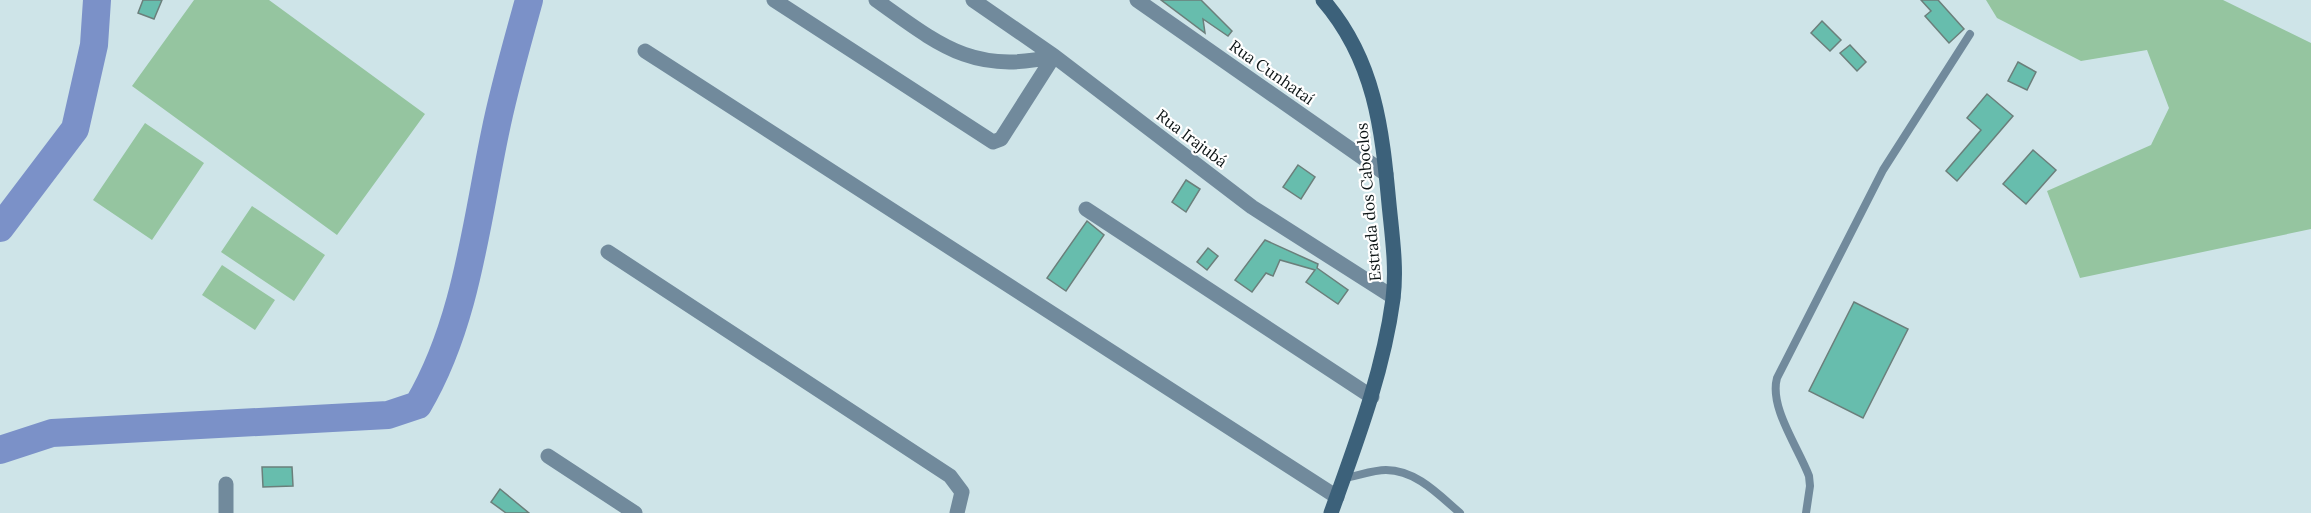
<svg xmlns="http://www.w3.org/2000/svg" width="2311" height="513" font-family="Lora,serif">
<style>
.green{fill:#95c5a0}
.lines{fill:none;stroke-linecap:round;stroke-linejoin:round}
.river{stroke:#7b91c8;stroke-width:28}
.building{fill:#67bdad;stroke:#6b7f7b;stroke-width:1.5}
.lane{stroke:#718a9c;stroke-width:8}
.street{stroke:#718a9c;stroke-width:15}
.secondary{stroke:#3c617a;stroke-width:15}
.labels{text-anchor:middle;stroke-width:4.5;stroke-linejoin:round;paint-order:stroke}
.street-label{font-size:16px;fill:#0c1415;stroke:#fff}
</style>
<rect width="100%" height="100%" fill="#cee4e8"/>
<path class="green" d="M194,0H269L425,114L337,235L132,86Z
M1986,0H2223L2311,43V229L2080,278L2047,191L2151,145L2169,108L2147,50L2081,61L1997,18Z
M145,123L204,163L152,240L93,200Z
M252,206L325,255L294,301L221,252Z
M222,265L275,300L255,330L202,295Z"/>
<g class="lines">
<path class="river" d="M0,228L75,129L94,45L97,0
M0,450L52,433L388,415L418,405C466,324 476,224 495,133C504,88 517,44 529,0"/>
</g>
<path class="building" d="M143,0H162L154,19L138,13Z
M1161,0H1201L1232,31L1228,36L1203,19L1205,33Z
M1921,0H1938L1964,29L1949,43L1925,16L1931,11Z
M1822,21L1841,40L1830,51L1811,33Z
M1850,45L1866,62L1857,71L1840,53Z
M2018,62L2036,72L2027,90L2008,81Z
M1987,94L2013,116L1957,181L1946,171L1981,130L1967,118Z
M2033,150L2056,170L2026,204L2003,184Z
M1298,165L1315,177L1301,199L1283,187Z
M1186,180L1200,189L1186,212L1172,202Z
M1087,221L1104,235L1066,291L1047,278Z
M1265,240L1318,264L1317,268L1348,290L1338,304L1306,282L1315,270L1280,260L1273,276L1266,273L1252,292L1235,280Z
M1208,248L1218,256L1207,270L1197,262Z
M1854,302L1908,329L1863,418L1809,391Z
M262,467H292L293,486L263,487Z
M500,489L529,513H506L491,502Z"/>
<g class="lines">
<path class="lane" d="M1344,478C1357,476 1373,470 1386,470C1416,470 1439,495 1460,513
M1806,513L1810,486L1809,476C1798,447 1769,407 1777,378L1883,170L1970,34"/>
<path class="street" d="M774,0L993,142L1001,139L1054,56
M876,0C938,44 974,76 1054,56
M973,0L1054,56L1252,207L1393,297
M1137,0L1386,174
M645,51L1337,497
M1086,209L1372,397
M608,252L950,476L962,492L957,513
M548,456L635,513
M226,513V484"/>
<path class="secondary" d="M1323,0C1375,60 1382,129 1389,204C1392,235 1397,268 1393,299C1383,373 1356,443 1331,513"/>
</g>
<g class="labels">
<g class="street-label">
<text transform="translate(1272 72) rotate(35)" y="6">Rua Cunhataí</text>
<text transform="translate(1192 138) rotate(37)" y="6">Rua Irajubá</text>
<text transform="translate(1368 202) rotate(-95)" y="6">Estrada dos Caboclos</text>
</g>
</g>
</svg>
